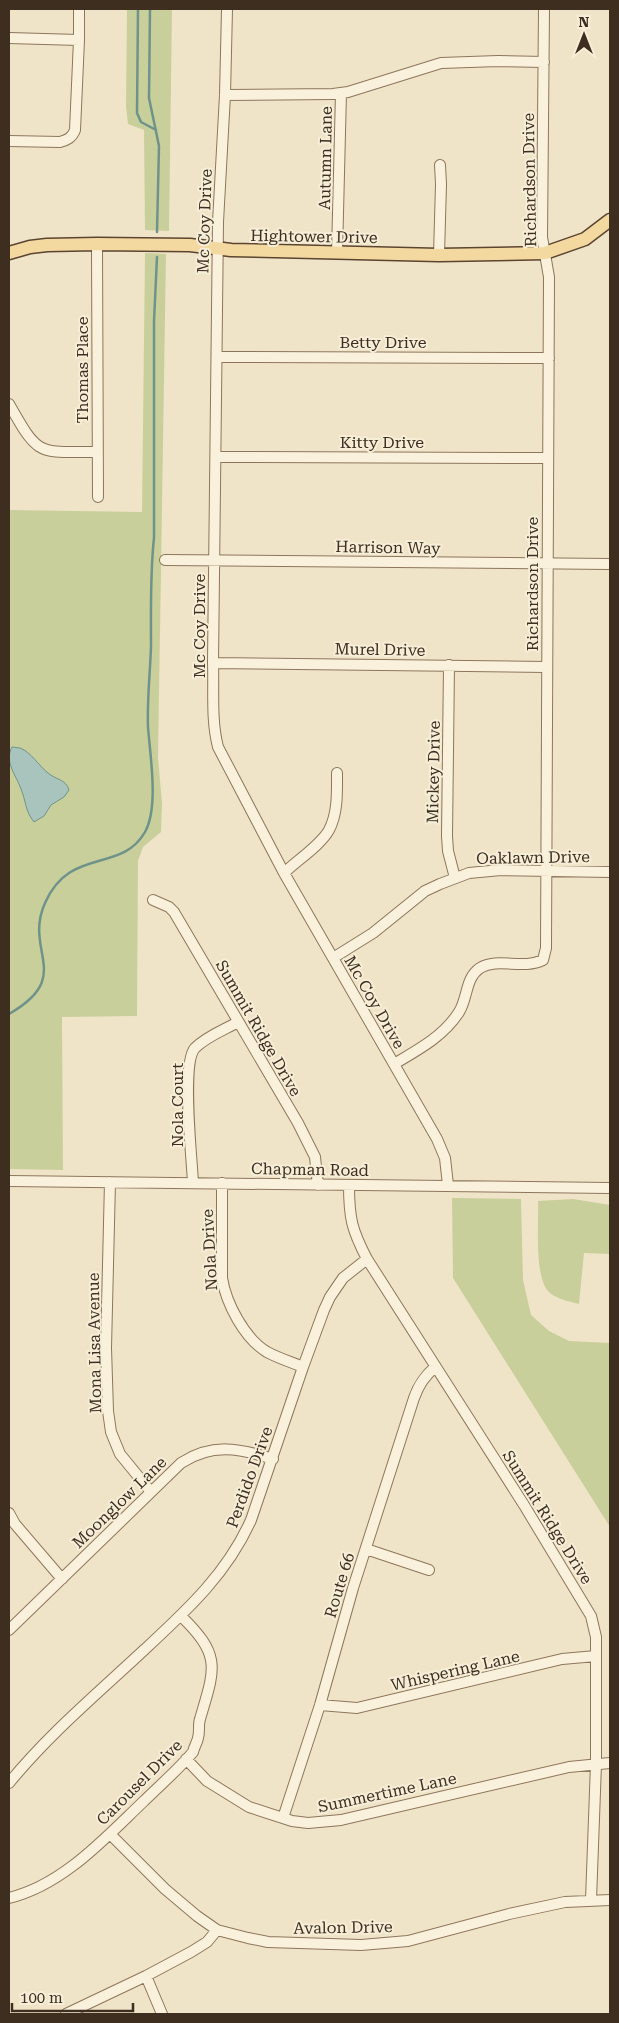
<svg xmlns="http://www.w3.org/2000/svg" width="619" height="2023" font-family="'Roboto Serif',serif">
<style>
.green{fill:#c9cf9b}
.water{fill:#a9c4bc;stroke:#6f938a}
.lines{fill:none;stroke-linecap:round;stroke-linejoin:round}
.stream{stroke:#6f938a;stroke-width:2.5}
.minor-casing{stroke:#8d765c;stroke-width:12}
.major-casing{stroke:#5b4430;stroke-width:15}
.minor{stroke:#faf1dc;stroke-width:10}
.major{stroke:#f3d9a0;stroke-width:12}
.labels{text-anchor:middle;stroke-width:4;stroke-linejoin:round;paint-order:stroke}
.street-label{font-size:16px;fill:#3d2e20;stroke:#f7eed8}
</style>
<rect width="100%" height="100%" fill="#f0e4c8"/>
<path class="green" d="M127,9H172L169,231L145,230L144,130L128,124L126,107Z
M145,253L166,254L158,758L162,803L161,832L143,847L138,861L137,1016L62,1017L63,1170L9,1169V510L142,512Z
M452,1198L521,1199L523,1280L531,1315L549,1331L569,1341L610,1343V1527L453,1278Z
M573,1199L610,1205V1254L584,1253L579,1304C569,1301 554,1299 547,1290C534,1271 539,1224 538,1201Z"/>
<path class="water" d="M12,747C13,747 19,748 20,748C31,752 39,766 48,773C56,780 66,779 69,790L64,797L51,805L44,816L34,822C25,811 26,801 21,789C16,775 4,762 12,747Z"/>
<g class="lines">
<path class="stream" d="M138,9L137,113L141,122L156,130
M150,9L149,98L159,146L157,232
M9,1014C75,976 23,952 45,903C70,846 121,874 145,832C159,807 150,755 148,727C147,700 150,674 151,647C151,611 150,574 154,538V321L157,257"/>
<defs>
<path id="minor" d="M227,9L225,95L218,222L213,663C214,691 211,720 218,747L284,873L437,1139L445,1158L448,1185
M9,38L79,40
M225,95L333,94L348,92L441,63L498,61L544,62
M9,141L60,142C67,140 72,138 75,130L79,40V9
M97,244L98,497
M337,253L341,93
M439,255L441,184L440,165
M217,357L549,358
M9,404C39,457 37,452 97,452
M216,457L548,458
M165,560L610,564
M213,663L546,667
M449,665L447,836L448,851L455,878
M284,873C296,861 321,845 329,830C338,813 337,792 337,773
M153,900L169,907L174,912L298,1123L315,1157L318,1185
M333,958L373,933L425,891L440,884L469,873L501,870L610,872
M394,1064C418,1050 444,1036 459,1012C468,998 465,978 480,968C498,957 522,970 543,960L546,948L549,277L542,237L544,9
M9,1181L610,1188
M110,1182L106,1348L108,1411L111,1432L120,1454L151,1492
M193,1183C192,1158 181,1063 195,1048C207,1036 224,1030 238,1022
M222,1183V1278C226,1303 244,1338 267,1352C278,1358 291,1362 303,1367
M349,1185C349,1219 352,1230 367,1259L524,1505L591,1616L596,1637V1764L591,1900
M9,1513L15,1524L62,1579
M366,1549L429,1570
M9,1630L181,1463C212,1443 239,1448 273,1459
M320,1705L357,1708L562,1659L596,1656
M186,1759L207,1781L249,1807L292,1821L308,1823L341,1820L569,1767L610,1763
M9,1783C49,1734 98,1693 144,1650C186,1611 227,1574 251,1520L303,1367L324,1310L330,1297L343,1278L367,1259
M283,1818L320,1705L353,1588L414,1398C419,1384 425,1376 435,1367
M110,1834L165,1889L197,1916L217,1930L248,1938L268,1942L361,1945L408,1941L509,1914L565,1902L610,1900
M9,1898C63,1885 105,1838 144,1801C160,1785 178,1770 193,1752C194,1747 197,1743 198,1738C200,1731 198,1725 200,1719C215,1668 222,1656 181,1616
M146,1976L162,2014
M66,2014L146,1976L191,1952L207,1942L217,1930"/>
<path id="major" d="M9,253L30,247L47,245L97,244L190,245L231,250L439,255L545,253L585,239L610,220"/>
</defs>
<use href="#minor" class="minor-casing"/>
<use href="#major" class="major-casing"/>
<use href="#minor" class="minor"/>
<use href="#major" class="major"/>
</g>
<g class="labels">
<g class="street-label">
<text transform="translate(325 158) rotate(-89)" y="6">Autumn Lane</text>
<text transform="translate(529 180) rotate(-91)" y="6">Richardson Drive</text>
<text transform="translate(204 221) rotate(-88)" y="6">Mc Coy Drive</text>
<text transform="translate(314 236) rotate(1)" y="6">Hightower Drive</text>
<text x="383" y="348">Betty Drive</text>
<text transform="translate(82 370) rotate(-90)" y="6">Thomas Place</text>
<text x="382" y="448">Kitty Drive</text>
<text transform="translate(388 547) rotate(1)" y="6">Harrison Way</text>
<text transform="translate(532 584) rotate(-90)" y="6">Richardson Drive</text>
<text transform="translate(199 626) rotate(-90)" y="6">Mc Coy Drive</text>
<text transform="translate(380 649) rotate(1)" y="6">Murel Drive</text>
<text transform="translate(433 772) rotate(-89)" y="6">Mickey Drive</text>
<text transform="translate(533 857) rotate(-1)" y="6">Oaklawn Drive</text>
<text transform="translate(375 1002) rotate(60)" y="6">Mc Coy Drive</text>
<text transform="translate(259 1028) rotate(60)" y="6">Summit Ridge Drive</text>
<text transform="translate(177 1105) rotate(-90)" y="6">Nola Court</text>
<text transform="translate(310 1169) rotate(1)" y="6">Chapman Road</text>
<text transform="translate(209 1250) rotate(-93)" y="6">Nola Drive</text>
<text transform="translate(94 1343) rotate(-91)" y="6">Mona Lisa Avenue</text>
<text transform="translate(249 1477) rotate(-70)" y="6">Perdido Drive</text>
<text transform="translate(119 1502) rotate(-44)" y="6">Moonglow Lane</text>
<text transform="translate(548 1517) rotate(58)" y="6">Summit Ridge Drive</text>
<text transform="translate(339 1585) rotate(-73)" y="6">Route 66</text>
<text transform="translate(455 1670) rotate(-13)" y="6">Whispering Lane</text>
<text transform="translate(139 1782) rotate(-45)" y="6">Carousel Drive</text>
<text transform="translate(387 1792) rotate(-12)" y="6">Summertime Lane</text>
<text transform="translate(343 1927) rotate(-1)" y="6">Avalon Drive</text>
</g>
</g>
<rect width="619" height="2023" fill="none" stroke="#3d2e20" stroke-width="20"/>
<g transform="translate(584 35)" stroke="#f7eed8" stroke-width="4" paint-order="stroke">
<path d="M0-4L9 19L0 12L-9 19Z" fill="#3d2e20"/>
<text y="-8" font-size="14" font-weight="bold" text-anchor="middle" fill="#3d2e20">N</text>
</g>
<path d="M12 2003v8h121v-8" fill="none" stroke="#3d2e20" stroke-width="2.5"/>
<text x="20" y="2003" font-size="15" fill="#3d2e20" stroke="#f7eed8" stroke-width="4" paint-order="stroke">100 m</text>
</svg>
